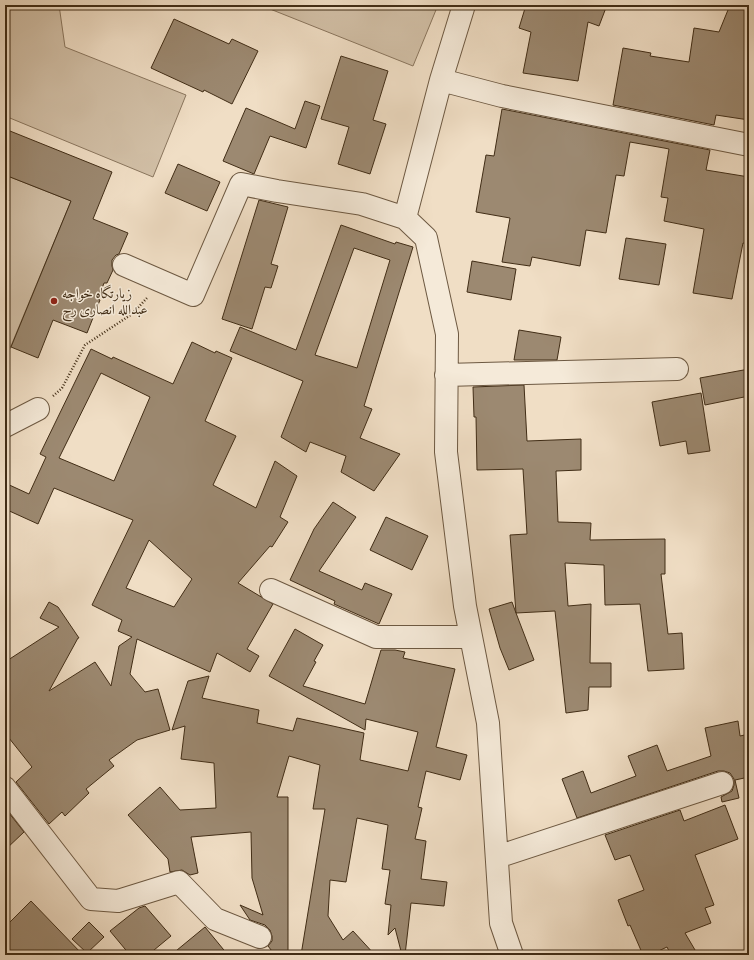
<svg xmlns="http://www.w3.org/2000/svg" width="754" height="960" font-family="Alegreya,Amiri,serif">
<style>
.green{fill:#d2c0a7;stroke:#8a765e}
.building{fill:#9c8971;stroke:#412d16;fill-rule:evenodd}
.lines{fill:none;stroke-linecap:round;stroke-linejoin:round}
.minor-casing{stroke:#6d5942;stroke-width:24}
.path{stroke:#412d16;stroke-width:2.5;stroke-dasharray:1 2;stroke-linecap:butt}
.minor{stroke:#f5ead9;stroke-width:22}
.poi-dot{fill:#8f2418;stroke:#f5ead9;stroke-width:1.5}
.labels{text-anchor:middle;stroke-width:3;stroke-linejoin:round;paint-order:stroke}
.poi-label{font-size:14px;fill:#412d16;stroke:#f5ead9;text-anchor:start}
</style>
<rect width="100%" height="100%" fill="#f0dec5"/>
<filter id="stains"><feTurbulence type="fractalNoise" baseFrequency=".005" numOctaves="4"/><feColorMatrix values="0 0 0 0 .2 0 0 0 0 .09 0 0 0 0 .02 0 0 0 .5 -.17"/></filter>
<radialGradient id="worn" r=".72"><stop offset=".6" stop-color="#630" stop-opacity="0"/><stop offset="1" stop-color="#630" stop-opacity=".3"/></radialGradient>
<path class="green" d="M5,5H59L65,47L186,95L153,177L5,116Z
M260,5H438L413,66Z
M5,175L71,201L6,358H5Z"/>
<path class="building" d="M526,5H607L599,26L588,22L578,81L523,73L531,32L519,28Z
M730,5H749V120L716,115L714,125L613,105L623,48L651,53L650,56L689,62L694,28L719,32Z
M174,19L229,44L232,39L258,51L232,104L204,90L203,92L151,68Z
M341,56L388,71L373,120L386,124L370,174L338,164L349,127L321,119Z
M305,101L320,106L306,148L270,136L254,174L223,161L246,108L295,129Z
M502,109L710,150L706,170L749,177V244L743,243L732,299L693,293L704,229L664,221L668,198L661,197L669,149L664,148L630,142L624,176L616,175L606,233L586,230L580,266L532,257L530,266L502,262L510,218L476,212L486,155L494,156Z
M5,129L112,172L93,219L128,233L119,254L116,255L112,260V266L113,270L107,283H104L98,299L100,300L87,333L53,320L38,358L11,347L71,201L5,175Z
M178,164L220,182L207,211L165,193Z
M259,200L288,207L271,264L278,266L271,288L265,287L252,329L222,319Z
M341,225L395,244L396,242L413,247L364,406L372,409L360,438L400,454L374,491L341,472L346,456L310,442L306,452L281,437L303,381L230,351L240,327L296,350ZM354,248L390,260L357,368L315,355Z
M626,238L666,244L659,285L619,279Z
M472,261L516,269L511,300L467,292Z
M519,330L561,337L557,360H514Z
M192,342L215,353L216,351L232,358L205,421L236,436L213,485L256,508L275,461L297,476L280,517L288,522L272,547L270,546L238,583L273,604L247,649L259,656L250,672L217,653L210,672L137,639L130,674L145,692L158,689L170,730L137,740L109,760L114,766L86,789L89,793L65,816L62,812L49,824L16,782L32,767L5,733V662L59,627L40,618L49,602L58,607L79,638H78L49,691L95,662L111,686L119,646L132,637L118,631L122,620L92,605L133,520L54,488L38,524L5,509V483L29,494L46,457L40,454L91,349L112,359L113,357L173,384ZM101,373L150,397L114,481L59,458ZM149,540L192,579L174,607L126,588Z
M749,369V396L705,405L700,378Z
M524,385L527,441L581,439V470L556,471L558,522L591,523L590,540L665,539V574H661L668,634L682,633L684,669L648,671L640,604L605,605L604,565L565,563L568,606L591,604L590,663H611V687H589L588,710L566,713L555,611L516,613L534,660L509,670L500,648L489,609L512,602L516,613L510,535L527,534L523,469L477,470L476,417H474L473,387Z
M701,393L710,451L688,454L686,441L660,446L652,402Z
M333,502L356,517L319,571L362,590L365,583L392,594L379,624L334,604L335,601L290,580L314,529Z
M386,517L428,536L412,570L370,550Z
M295,629L323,645L314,661L316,662L303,686L365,704L381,650H395L405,652L403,658L455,669L436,747L467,755L460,780L426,771L418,807L422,808L415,839L426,841L421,879L447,882L444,906L411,903L405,955H402L395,928L388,935L391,905L385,904L390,870L382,869L388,825L357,818L346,882L330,880L328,916L343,940L353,931L375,955H301L325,809H313L320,765L289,756L277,797H288V955H275L268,946L272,941V936L270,930L265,925L250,920L240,905L263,915L252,878L251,832L191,837L198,873L190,875L182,870L170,872L168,859L128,815L160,787L180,810L216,808L214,763L181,759L185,726L172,730L188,681L209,676L202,698L259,710L257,723L293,731L297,718L364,733L360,760L408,771L418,732L366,719L365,730L269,676Z
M738,721L740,736L749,734V777L735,780L739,798L722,802L721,797L732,791L734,785V779L730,773L724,771H718L577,818L562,779L583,771L591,793L636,776L628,756L657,745L667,771L711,756L705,728Z
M725,805L738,839L695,855L714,905L705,908L711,923L685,933L698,955H671L667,947L650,955H643L630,925L628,926L618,900L644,890L630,855L615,860L605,835L680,810L684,821Z
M5,808L24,832L5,850Z
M31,901L83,955H5V927Z
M145,906L171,936L148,955H130L110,931L139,908Z
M89,922L104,937L87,953L72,939Z
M205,927L228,955H171Z"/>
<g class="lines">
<defs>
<path id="minor" d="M464,5L441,80L405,218L426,238L447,334L446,452L465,606L488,723L501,923L512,955
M441,80L502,96L749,145
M124,265L193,295L241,184L277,191L362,204L405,218
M446,375L677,369
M5,426L38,409
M271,590L376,637H471
M5,788L91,899L118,901L179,882L215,919L260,937
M497,857L722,783"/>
</defs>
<use href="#minor" class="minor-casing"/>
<path class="path" d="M53,396L62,388L85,345L132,314L147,298"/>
<use href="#minor" class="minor"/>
</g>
<circle class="poi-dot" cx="54" cy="301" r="4"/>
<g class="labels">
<g class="poi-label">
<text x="62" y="298">زیارتگاه خواجه<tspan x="62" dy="16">عبدالله انصاری رح</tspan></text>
</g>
</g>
<rect width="754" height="960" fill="none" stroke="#f0dec5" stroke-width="20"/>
<rect x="6" y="6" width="742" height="948" fill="none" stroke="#412d16" stroke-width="2"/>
<rect x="10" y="10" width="734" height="940" fill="none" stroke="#412d16"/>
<rect width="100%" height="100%" filter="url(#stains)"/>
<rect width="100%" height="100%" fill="url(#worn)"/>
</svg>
